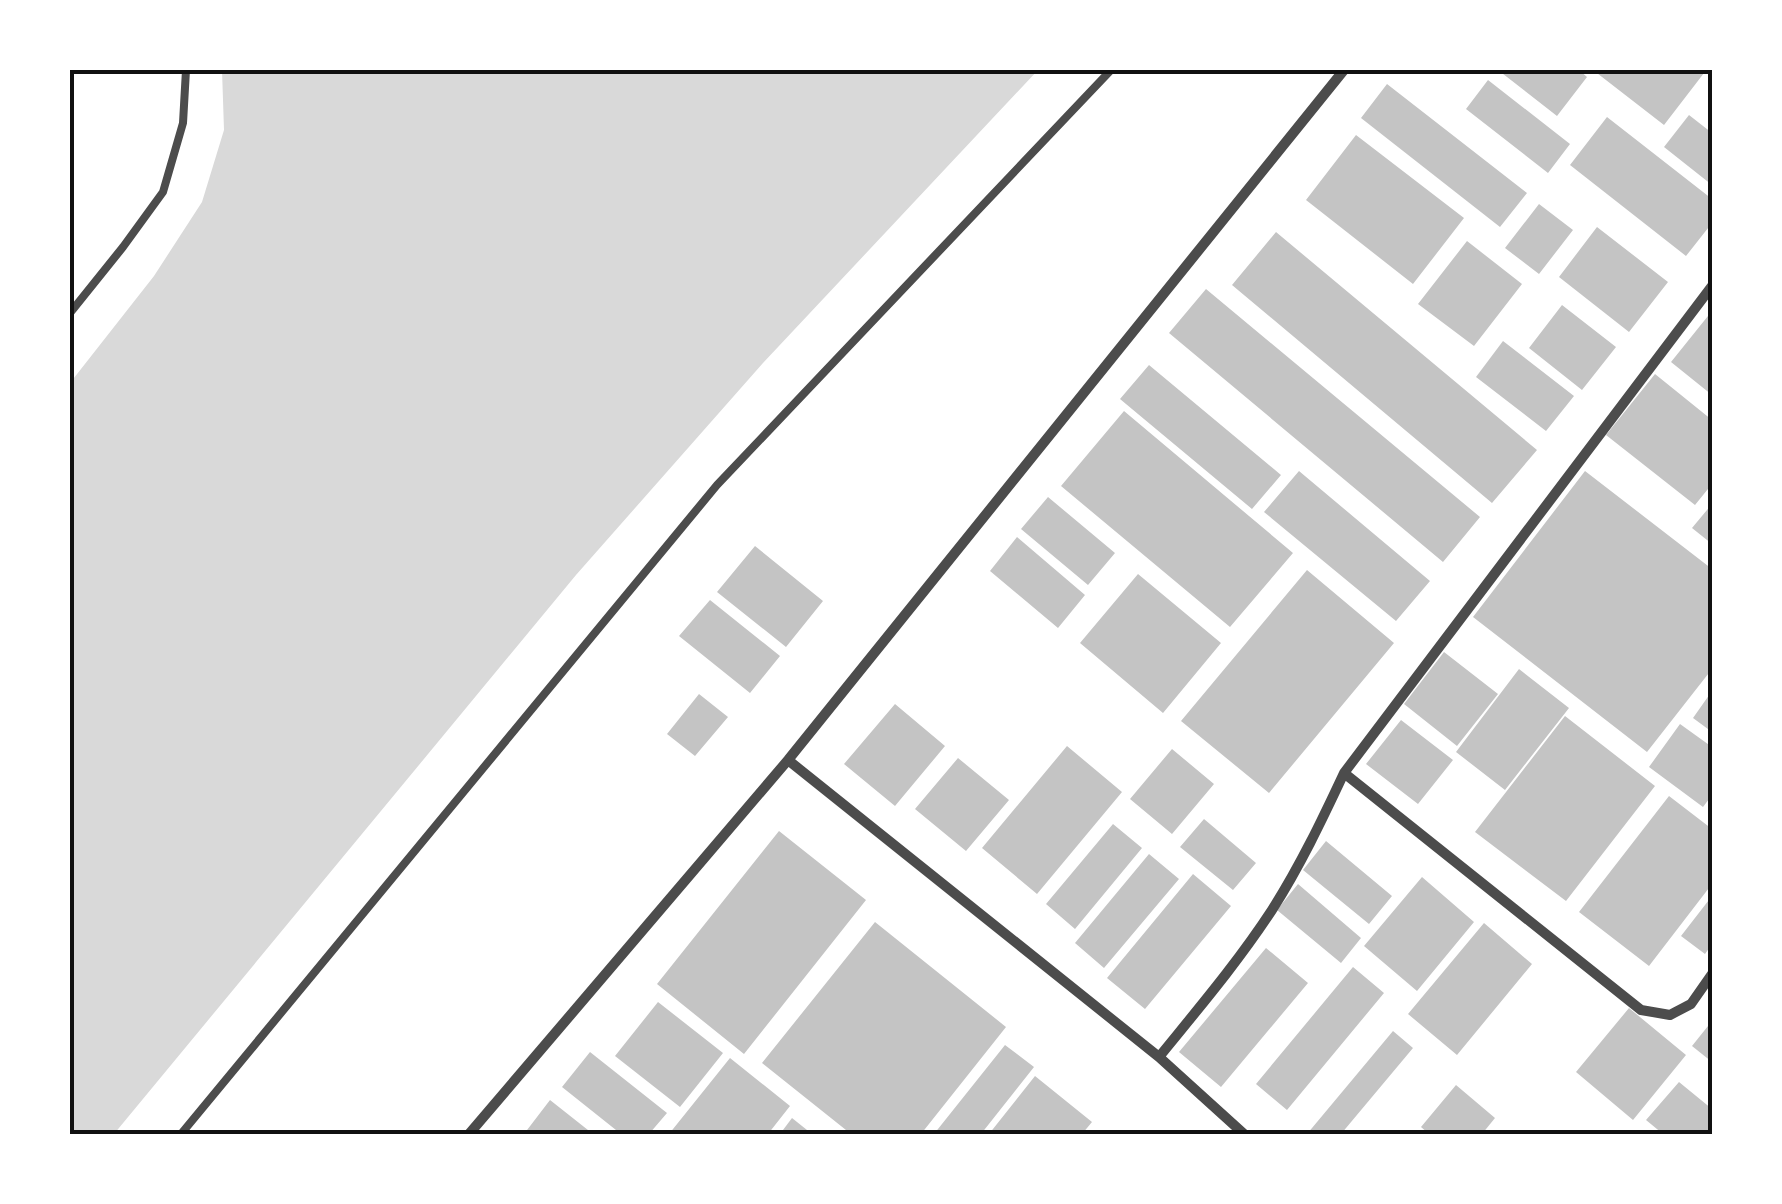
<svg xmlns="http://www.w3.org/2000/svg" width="1782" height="1204" font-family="'Zilla Slab',serif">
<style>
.water{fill:#d9d9d9}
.building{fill:#c4c4c4}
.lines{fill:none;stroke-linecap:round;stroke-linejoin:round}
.service{stroke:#4c4c4c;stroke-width:8}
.minor{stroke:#4c4c4c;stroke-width:10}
.neatline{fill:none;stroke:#111;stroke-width:4}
</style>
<rect width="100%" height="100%" fill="#fff"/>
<path class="water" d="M222,70H1038L763,363L576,575L114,1134H70V383L154,276L202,202L224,130Z"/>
<path class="building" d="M1498,70H1579L1587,77L1557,116Z
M1593,70H1701L1704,73L1664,125Z
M1488,80L1570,144L1548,173L1466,109Z
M1387,84L1527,193L1500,227L1361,118Z
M1689,115L1712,133V185L1664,147Z
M1607,117L1712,199V223L1686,256L1570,165Z
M1356,135L1464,218L1413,284L1306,200Z
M1539,204L1573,230L1539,274L1505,248Z
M1597,227L1668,282L1629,332L1559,277Z
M1276,232L1537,450L1492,503L1232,285Z
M1467,241L1522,284L1474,346L1418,304Z
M1206,289L1480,517L1443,562L1169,333Z
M1562,305L1616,347L1582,390L1529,348Z
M1712,311V395L1671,362Z
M1503,341L1574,396L1546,431L1476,377Z
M1149,365L1281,475L1252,509L1120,399Z
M1655,374L1712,420V484L1695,505L1606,435Z
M1124,411L1293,553L1230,627L1061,486Z
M1299,471L1430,581L1396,621L1264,512Z
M1585,471L1712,569V669L1647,752L1473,617Z
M1048,497L1115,553L1088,585L1021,529Z
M1712,504V544L1692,528Z
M1017,537L1085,595L1058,628L990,571Z
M755,546L823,601L786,647L717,592Z
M1307,570L1394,643L1269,793L1181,721Z
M1138,574L1221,643L1163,713L1080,643Z
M710,600L780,656L750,693L679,636Z
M1444,652L1498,694L1457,746L1404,704Z
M1519,669L1569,708L1505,790L1456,752Z
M1712,691V732L1693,718Z
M699,694L728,717L695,756L667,734Z
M895,704L945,746L895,806L844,764Z
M1565,716L1655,786L1566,901L1475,832Z
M1401,720L1453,760L1418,804L1366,764Z
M1680,724L1712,747V795L1703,807L1649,767Z
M1067,746L1122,792L1037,894L982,848Z
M1172,749L1214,784L1172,834L1130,799Z
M958,758L1009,800L966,851L915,809Z
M1669,796L1712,829V884L1649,966L1579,912Z
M1204,819L1256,863L1233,890L1180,847Z
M1113,824L1142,848L1075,929L1046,904Z
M779,831L866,900L744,1054L657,984Z
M1326,841L1392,896L1369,924L1303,870Z
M1149,854L1179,879L1104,968L1075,943Z
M1193,874L1231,906L1145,1009L1107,978Z
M1422,877L1474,922L1417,991L1364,946Z
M1298,884L1361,938L1341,963L1277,910Z
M1712,896V944L1705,954L1681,936Z
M875,922L1006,1027L921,1134H851L762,1063Z
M1484,923L1532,964L1457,1055L1408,1014Z
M1266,948L1308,983L1221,1087L1179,1052Z
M1353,967L1384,993L1287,1110L1256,1084Z
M658,1002L723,1053L680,1107L615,1056Z
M1629,1008L1686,1055L1633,1120L1576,1072Z
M1712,1021V1062L1692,1046Z
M1393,1031L1413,1048L1341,1134H1307Z
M1005,1045L1034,1067L981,1134H934Z
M590,1052L667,1113L649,1134H621L562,1087Z
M730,1058L790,1106L768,1134H669Z
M1035,1076L1092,1122L1082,1134H989Z
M1679,1082L1712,1109V1134H1663L1646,1120Z
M1456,1085L1495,1118L1482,1134H1429L1421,1127Z
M550,1100L593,1134H524Z
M792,1118L812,1134H780Z"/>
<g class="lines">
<path class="service" d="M70,313L123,247L163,192L183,123L186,70
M181,1134L717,485L1111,70"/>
<path class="minor" d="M788,760L1159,1057L1244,1134
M1344,773L1641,1010L1670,1015L1691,1004L1712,974
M1159,1057C1198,1009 1238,962 1272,910C1300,866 1322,820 1344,773L1712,286
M469,1134L788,760L1344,70"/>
</g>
<rect width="1782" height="1204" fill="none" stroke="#ffffff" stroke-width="145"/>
<rect x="72" y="72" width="1638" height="1060" class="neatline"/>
</svg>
